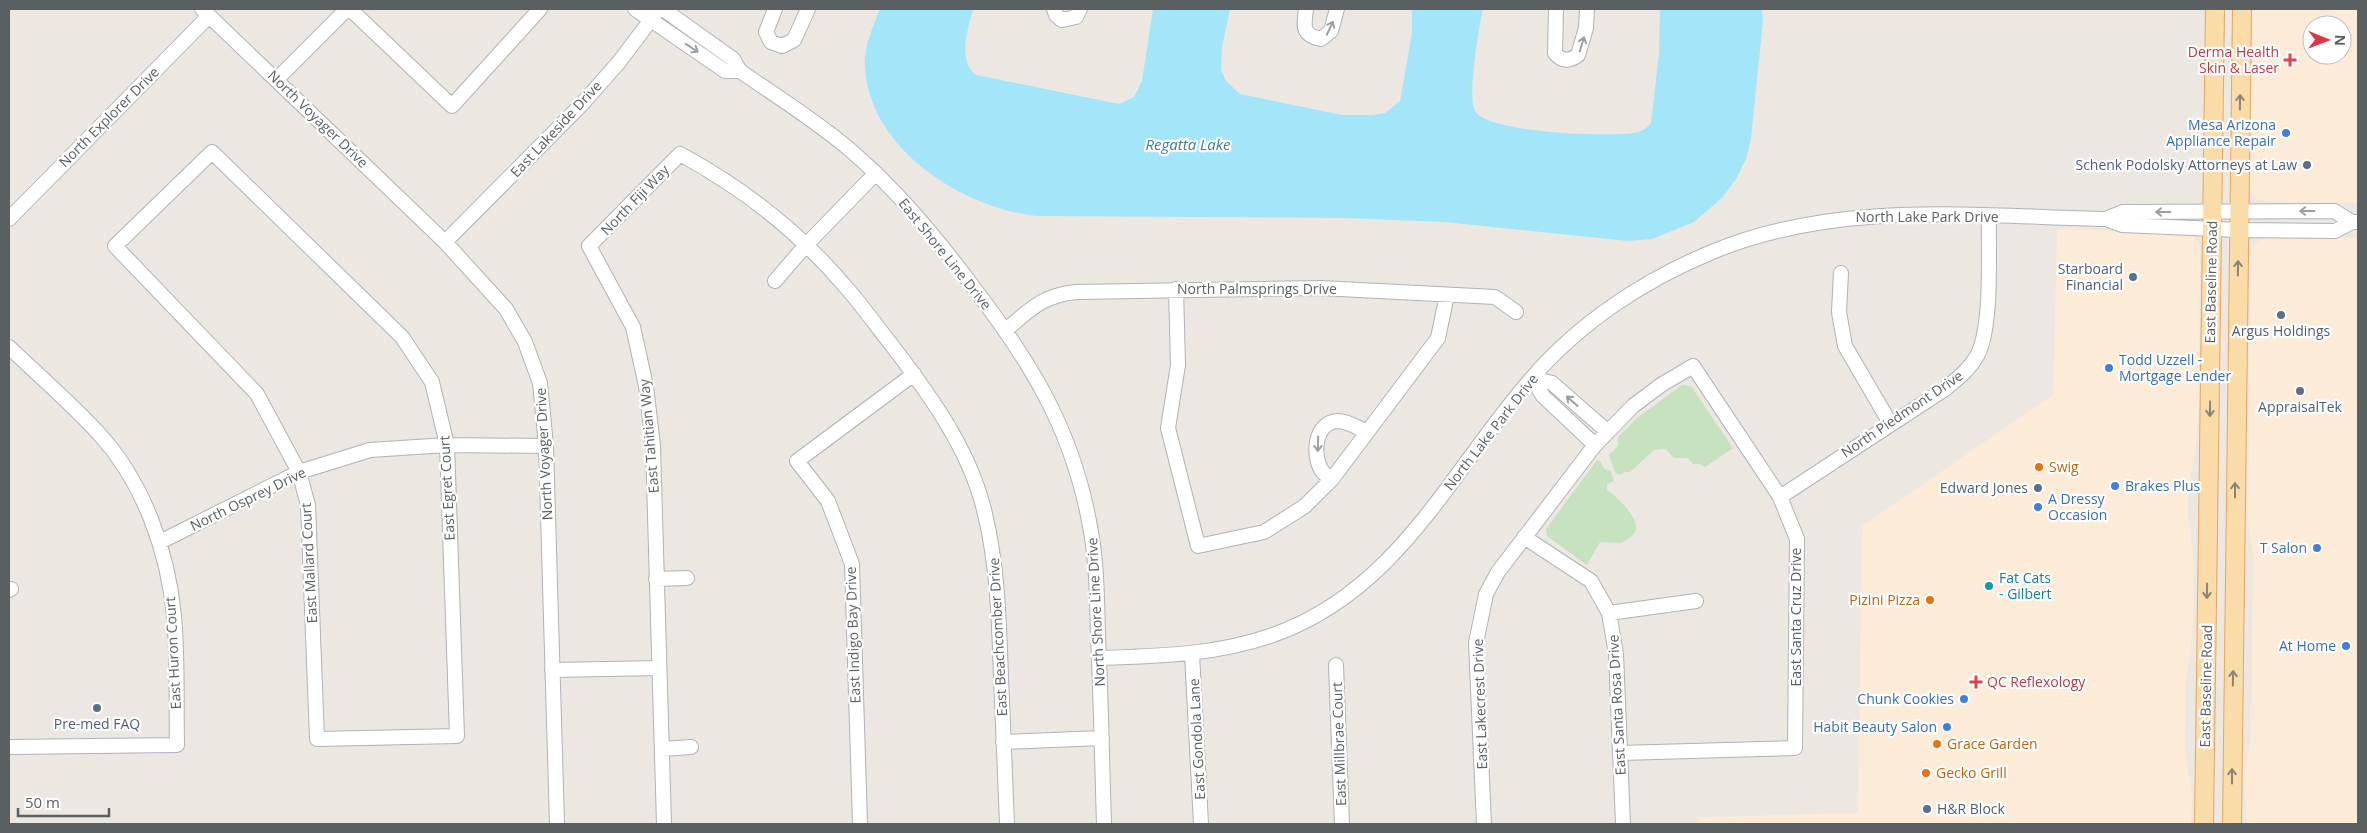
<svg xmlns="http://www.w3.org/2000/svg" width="2367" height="833" font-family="'Open Sans',sans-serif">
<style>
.commercial{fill:#fbebd7;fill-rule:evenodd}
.green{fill:#c6e2bf}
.water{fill:#a3e6f9}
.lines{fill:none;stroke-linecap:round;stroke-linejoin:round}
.minor-casing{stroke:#afb3b6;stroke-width:16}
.major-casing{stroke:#e8a55e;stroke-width:20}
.minor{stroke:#fff;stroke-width:14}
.major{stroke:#fadca8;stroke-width:18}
.oneway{stroke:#9c9fa0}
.oneway2{stroke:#8a8476}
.health-dot{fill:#e0444e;stroke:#fff;stroke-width:2}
.shop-dot{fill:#3f7fe0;stroke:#fff;stroke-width:2}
.service-dot{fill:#5c6f8a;stroke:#fff;stroke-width:2}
.food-dot{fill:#e8710a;stroke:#fff;stroke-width:2}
.culture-dot{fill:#0f9aa8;stroke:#fff;stroke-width:2}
.labels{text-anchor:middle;stroke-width:4.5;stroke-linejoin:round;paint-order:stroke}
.health-label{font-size:14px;fill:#be3a42;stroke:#fff;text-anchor:end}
.street-label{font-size:14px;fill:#5a5f61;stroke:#fff}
.shop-label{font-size:14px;fill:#366cbe;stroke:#fff;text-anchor:end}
.service-label{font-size:14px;fill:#4e5e75;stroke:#fff;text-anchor:end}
.food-label{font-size:14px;fill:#c56008;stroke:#fff;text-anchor:start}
.culture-label{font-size:14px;fill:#0d838f;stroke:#fff;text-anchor:start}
.water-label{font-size:15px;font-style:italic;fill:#3d7d98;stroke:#fff}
</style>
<rect width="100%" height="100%" fill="#ece7e1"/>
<path class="commercial" d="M2253,9H2358V203L2268,202L2257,199L2253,196L2250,184ZM2312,25H2342V55H2312Z
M2057,229L2182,233L2193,236L2200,244L2199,396L2197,441L2188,489V512L2194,563L2193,630L2186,679L2185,749L2192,796L2191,824H1698V817L1858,813L1862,526L2053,395Z
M2268,237L2358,238V824H2246L2245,773L2251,733L2253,557L2248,520L2251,255L2252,249L2258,241Z"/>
<path class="green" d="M1682,385L1691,386L1733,448L1705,467L1700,464H1693L1688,458H1674L1666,449L1654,450L1630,472H1624L1620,475L1615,472L1609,455L1618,446V437L1637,418Z
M1597,460L1601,462L1604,469L1611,471L1614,481L1607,484V490C1617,497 1648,524 1631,537C1628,539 1624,542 1620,543C1614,543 1607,542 1600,542L1587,565L1547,536L1546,529Z"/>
<path class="water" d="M880,9H973C968,29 957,60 976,75L1119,104L1134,97L1142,81L1153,9H1230L1222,47L1221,70L1226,81L1240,94L1342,115H1372L1385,113L1400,101L1412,33V9H1483C1479,27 1467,96 1475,111C1487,133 1614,138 1639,132C1644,130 1647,128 1651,123L1659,54L1660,9H1762L1763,21L1751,138L1746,159L1736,179L1722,198L1694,222L1652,239L1628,241L1445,222L1344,218L1037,216C962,208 870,149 865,68C863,48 873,27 880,9Z"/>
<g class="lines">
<defs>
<path id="minor" d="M202,9L445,242L506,309L525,342L540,383L546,446L557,824
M350,9L452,106L540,9
M635,9L725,71H740
M663,9L733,59L740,71C776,96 815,120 849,149C896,189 934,235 971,284C1029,360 1071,426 1089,521C1097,559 1097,598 1098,637C1101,699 1102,762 1104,824
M775,9L766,32L771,42L782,46L794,40L808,9
M1054,9L1056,15L1062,20L1076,17L1080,9
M1306,9C1304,26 1301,35 1321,39L1331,31L1337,9
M1556,9L1555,53C1562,62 1570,61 1578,55L1586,28L1587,9
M277,79L347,9
M212,152L402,337L432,382L447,445L457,736L317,739L308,505L299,472L257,394L115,246Z
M9,219L209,16
M2106,219L2123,212L2334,211L2352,222
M445,242L582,104L619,62L659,9
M1841,273L1839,312L1845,346L1890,423
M775,281L805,246L876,173
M1176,289L1178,365L1168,428L1198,546L1264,532L1305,506L1332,479L1438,338L1447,295
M1006,330C1030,309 1044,295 1076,292L1321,288L1495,297L1516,312
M9,347C39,376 73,405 101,436C144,484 168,552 174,616C178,658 176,702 177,745L9,747
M1532,378L1552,383L1608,432
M1532,378L1543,396L1595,445
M1332,479C1329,477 1324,474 1322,471C1312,456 1314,422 1338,421C1348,421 1358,428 1367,432
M1780,497L1945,389C1957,379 1969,370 1977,356C1993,326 1988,252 1989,216
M1524,537L1591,581L1609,613L1616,654L1623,824
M160,542L299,472L370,450L447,445L546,446
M656,579L687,578
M9,590L11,589
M1609,613L1696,601
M1192,654L1201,824
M1099,658C1159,656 1216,655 1273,635C1399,590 1449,473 1531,379C1579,323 1644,280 1712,252C1837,200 1974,216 2106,219L2122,225L2239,230L2335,231L2352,222H2358
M1336,665L1342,824
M552,670L659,668
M1003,742L1102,738
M662,749L691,747
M664,824L653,446L646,386L633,327L589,246L680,154C741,187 799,232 844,285C862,305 877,327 894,348C932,398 971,452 985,514C998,568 999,622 1001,677C1003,726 1005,775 1007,824
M860,824L852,564L828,501L797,461L914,374
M1484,824L1476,643L1486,594L1498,572L1595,445L1633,406L1661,385L1693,366L1780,497L1797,539L1795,748L1620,753"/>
<path id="major" d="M2204,824L2215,9
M2232,824L2242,9"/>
</defs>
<use href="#minor" class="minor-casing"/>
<use href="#major" class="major-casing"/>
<use href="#minor" class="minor"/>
<use href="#major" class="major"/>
</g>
<defs><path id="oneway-shaft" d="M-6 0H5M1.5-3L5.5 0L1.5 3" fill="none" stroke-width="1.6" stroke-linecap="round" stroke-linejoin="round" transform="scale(1.25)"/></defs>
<g class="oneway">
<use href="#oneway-shaft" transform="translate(1330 28) rotate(-65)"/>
<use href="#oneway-shaft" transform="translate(1582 44) rotate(-73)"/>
<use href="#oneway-shaft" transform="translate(692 48) rotate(34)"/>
<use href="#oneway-shaft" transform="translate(2307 211) rotate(-180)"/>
<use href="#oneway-shaft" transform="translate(2163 212) rotate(-180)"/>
<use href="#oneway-shaft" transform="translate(1572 401) rotate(-139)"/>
<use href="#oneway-shaft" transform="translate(1318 444) rotate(91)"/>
</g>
<g class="oneway2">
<use href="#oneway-shaft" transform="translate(2240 102) rotate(-89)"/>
<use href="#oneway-shaft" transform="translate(2238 268) rotate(-89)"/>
<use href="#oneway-shaft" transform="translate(2210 409) rotate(91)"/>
<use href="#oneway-shaft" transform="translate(2235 490) rotate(-90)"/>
<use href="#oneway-shaft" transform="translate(2207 591) rotate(91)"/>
<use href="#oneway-shaft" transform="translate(2233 678) rotate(-89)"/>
<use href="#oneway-shaft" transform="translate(2232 776) rotate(-90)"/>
</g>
<g class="health-dot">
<path d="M2287.5 52.5h5v5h5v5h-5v5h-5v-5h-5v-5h5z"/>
<path d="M1973.5 674.5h5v5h5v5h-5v5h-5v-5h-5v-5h5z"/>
</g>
<g class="shop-dot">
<circle cx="2286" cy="133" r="5"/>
<circle cx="2109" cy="368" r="5"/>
<circle cx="2115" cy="486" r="5"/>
<circle cx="2038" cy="507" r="5"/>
<circle cx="2317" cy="548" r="5"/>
<circle cx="2346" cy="646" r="5"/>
<circle cx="1964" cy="699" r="5"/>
<circle cx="1947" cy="727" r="5"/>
</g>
<g class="service-dot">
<circle cx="2307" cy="165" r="5"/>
<circle cx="2133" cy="277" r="5"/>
<circle cx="2281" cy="315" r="5"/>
<circle cx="2300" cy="391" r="5"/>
<circle cx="2038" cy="488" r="5"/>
<circle cx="97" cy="708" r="5"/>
<circle cx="1927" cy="809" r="5"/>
</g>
<g class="food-dot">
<circle cx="2039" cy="467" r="5"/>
<circle cx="1930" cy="600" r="5"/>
<circle cx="1937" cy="744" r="5"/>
<circle cx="1926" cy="773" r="5"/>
</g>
<circle class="culture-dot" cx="1989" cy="586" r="5"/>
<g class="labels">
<g class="health-label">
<text x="2279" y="57">Derma Health<tspan x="2279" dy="16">Skin &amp; Laser</tspan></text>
<text x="1987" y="687" text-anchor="start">QC Reflexology</text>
</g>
<g class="street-label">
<text transform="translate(109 117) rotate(-45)" y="5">North Explorer Drive</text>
<text transform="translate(318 119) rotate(44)" y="5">North Voyager Drive</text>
<text transform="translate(556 129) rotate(-47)" y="5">East Lakeside Drive</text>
<text transform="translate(635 200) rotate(-46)" y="5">North Fiji Way</text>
<text x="1927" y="222">North Lake Park Drive</text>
<text transform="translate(945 254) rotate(51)" y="5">East Shore Line Drive</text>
<text transform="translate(2211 282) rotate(-89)" y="5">East Baseline Road</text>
<text x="1257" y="294">North Palmsprings Drive</text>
<text transform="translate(1902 414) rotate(-34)" y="5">North Piedmont Drive</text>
<text transform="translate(1491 432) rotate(-52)" y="5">North Lake Park Drive</text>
<text transform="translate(649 436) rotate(-95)" y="5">East Tahitian Way</text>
<text transform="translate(544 454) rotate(-93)" y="5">North Voyager Drive</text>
<text transform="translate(447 488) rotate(-93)" y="5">East Egret Court</text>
<text transform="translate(248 499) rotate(-26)" y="5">North Osprey Drive</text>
<text transform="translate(309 563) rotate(-93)" y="5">East Mallard Court</text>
<text transform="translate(1096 612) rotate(-93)" y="5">North Shore Line Drive</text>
<text transform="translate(1796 617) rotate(-90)" y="5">East Santa Cruz Drive</text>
<text transform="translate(853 635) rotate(-92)" y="5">East Indigo Bay Drive</text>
<text transform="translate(998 637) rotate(-93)" y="5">East Beachcomber Drive</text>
<text transform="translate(173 653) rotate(-93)" y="5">East Huron Court</text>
<text transform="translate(2206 686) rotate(-89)" y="5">East Baseline Road</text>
<text transform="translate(1480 704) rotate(-92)" y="5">East Lakecrest Drive</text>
<text transform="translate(1617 705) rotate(-93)" y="5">East Santa Rosa Drive</text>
<text transform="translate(1197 739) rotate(-93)" y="5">East Gondola Lane</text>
<text transform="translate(1339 744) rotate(-92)" y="5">East Millbrae Court</text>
</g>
<g class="shop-label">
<text x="2276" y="130">Mesa Arizona<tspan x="2276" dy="16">Appliance Repair</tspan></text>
<text x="2119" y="365" text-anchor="start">Todd Uzzell -<tspan x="2119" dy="16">Mortgage Lender</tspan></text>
<text x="2125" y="491" text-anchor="start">Brakes Plus</text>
<text x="2048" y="504" text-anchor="start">A Dressy<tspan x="2048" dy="16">Occasion</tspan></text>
<text x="2307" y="553">T Salon</text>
<text x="2336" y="651">At Home</text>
<text x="1954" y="704">Chunk Cookies</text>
<text x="1937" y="732">Habit Beauty Salon</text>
</g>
<g class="service-label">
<text x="2297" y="170">Schenk Podolsky Attorneys at Law</text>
<text x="2123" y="274">Starboard<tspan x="2123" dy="16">Financial</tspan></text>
<text x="2281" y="336" text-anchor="middle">Argus Holdings</text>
<text x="2300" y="412" text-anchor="middle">AppraisalTek</text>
<text x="2028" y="493">Edward Jones</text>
<text x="97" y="729" text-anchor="middle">Pre-med FAQ</text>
<text x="1937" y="814" text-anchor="start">H&amp;R Block</text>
</g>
<g class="food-label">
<text x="2049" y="472">Swig</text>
<text x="1920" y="605" text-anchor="end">Pizini Pizza</text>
<text x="1947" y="749">Grace Garden</text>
<text x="1936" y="778">Gecko Grill</text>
</g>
<g class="culture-label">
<text x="1999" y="583">Fat Cats<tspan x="1999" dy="16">- Gilbert</tspan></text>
</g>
<g class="water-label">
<text x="1188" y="150">Regatta Lake</text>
</g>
</g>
<rect width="2367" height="833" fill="none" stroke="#5a5f61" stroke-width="20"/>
<g transform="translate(2327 40) rotate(91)"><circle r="24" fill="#ffffff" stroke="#bdbfc0"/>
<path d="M0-4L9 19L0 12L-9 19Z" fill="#de354b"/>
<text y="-8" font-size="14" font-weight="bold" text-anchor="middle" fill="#5a5f61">N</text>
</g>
<path d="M18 808v8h91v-8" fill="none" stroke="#5a5f61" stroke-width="2.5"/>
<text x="25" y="808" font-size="15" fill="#5a5f61" stroke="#ffffff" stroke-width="4" paint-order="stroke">50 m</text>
</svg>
